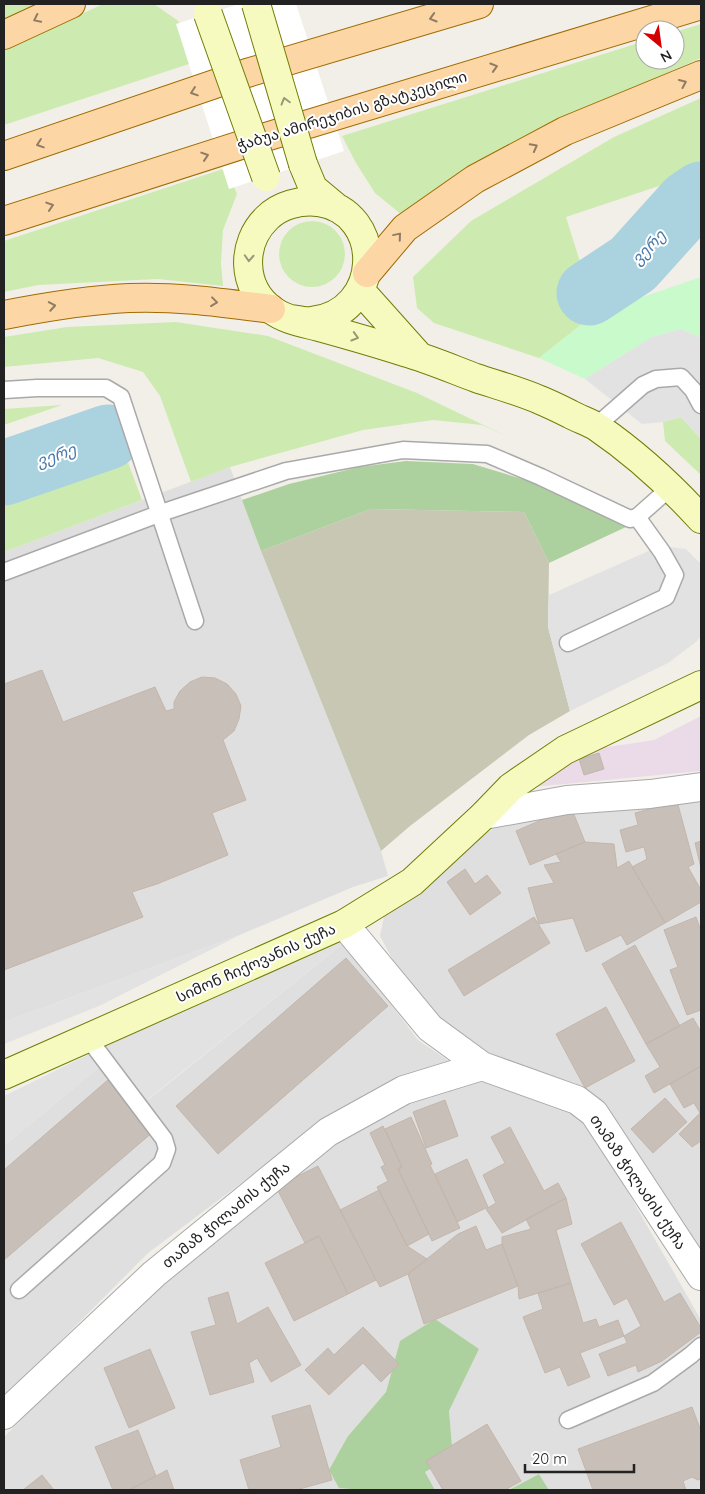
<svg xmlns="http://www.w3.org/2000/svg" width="705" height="1494" font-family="Quicksand,'Noto Sans Georgian',sans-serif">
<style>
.residential{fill:#e0dfdf}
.industrial{fill:#ebdbe8}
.construction{fill:#c7c7b4}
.grass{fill:#cdebb0}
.forest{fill:#add19e}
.park{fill:#c8facc}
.parking{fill:#e2e2e2}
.pier{fill:#fff}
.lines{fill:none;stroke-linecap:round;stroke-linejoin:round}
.river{stroke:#aad3df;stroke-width:65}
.building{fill:#c7bfb8;stroke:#c4b6ab}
.lane-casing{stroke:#a9a9a9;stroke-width:19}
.street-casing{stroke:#a9a9a9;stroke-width:30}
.secondary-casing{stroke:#707d05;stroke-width:30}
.primary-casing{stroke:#a06b00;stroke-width:30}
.lane{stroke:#fff;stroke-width:16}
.street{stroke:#fff;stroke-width:28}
.secondary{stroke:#f7fabf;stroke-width:28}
.primary{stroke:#fcd6a4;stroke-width:28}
.secondary-bridge-casing{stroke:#707d05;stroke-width:30;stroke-linecap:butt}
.secondary-bridge{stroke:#f7fabf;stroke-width:28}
.oneway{stroke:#8f7c63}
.oneway2{stroke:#979978}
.labels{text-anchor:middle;stroke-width:4;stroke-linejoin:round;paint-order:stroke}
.street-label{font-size:15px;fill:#222;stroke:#fff}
.water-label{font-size:16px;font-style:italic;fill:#4a7aab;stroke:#fff}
</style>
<rect width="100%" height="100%" fill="#f2efe9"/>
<path class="residential" d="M230,467L261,551L381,851L388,876L353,887L242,934L4,1022V552Z
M701,798V1281L596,1102L575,1083L492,1058L442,1021L393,960L380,936L386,907L498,825L565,807Z
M344,943L418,1040L452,1063L308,1133L148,1253L4,1398V1146L110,1058L148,1100Z
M484,1076L585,1117L701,1320V1490H549L539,1474L509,1490H435L425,1472L453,1457L449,1411L479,1349L400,1341L386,1392L348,1436L339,1488L361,1490H4V1437L165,1276L338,1139L405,1103Z"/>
<path class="industrial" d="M701,716V771L533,787L588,750L654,740Z"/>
<path class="construction" d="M371,509L524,512L549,563L548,627L570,711L529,735L410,826L381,851L261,551Z"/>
<path class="grass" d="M4,4H56L4,26Z
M103,4H154L177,20L193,36L207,58L4,125V50Z
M701,24V58L567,117L402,215L375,193L356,163L342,136L645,41V60H675V32Z
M701,98V172L566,217L596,313L539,358L434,323L417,308L413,277L471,221L614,137Z
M226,168L237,194L223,230L221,263L223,286L158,279L38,285L4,292V241Z
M279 254a33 33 0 1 1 66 0a33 33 0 1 1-66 0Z
M176,322L268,336L417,393L519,442L482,425L433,420L363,430L230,467L191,482L160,396L143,372L98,358L4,367V337L67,327Z
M62,405L4,425V409Z
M681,417L701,439V475L665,441L663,422Z
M125,454L142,500L4,552V498Z"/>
<path class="forest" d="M406,461L473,464L529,481L626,527L549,563L524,512L371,509L261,551L242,500L289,484L359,467Z
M435,1319L479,1349L449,1411L453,1457L425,1472L435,1490H361L339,1488L329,1470L348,1436L386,1392L400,1341Z
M539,1474L549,1490H509Z"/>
<path class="park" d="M701,277V338L681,329L652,337L585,379L539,358L596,313Z"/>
<path class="parking" d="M681,329L701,338V439L681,417L663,422L642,424L585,379L652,337Z
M660,546L686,549L701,564V636L696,642L668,663L570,711L548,627L549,595Z
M242,934L99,1006L4,1044V1022Z
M334,934L344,943L147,1100L110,1058L4,1146V1096Z"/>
<path class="pier" d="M239,4H296L344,151L229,189L176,24Z"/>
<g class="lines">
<path class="river" d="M589,293L633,264L688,203L701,194
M4,473L108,437"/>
</g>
<path class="building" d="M42,670L63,722L155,687L166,711L174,709V702L180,691L190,682L202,677L215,678L227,684L236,694L241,706L239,719L234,731L223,740L246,800L212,813L228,855L157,884L132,892L143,917L4,970V684Z
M599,753L604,769L584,775L579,759Z
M677,801L694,864L688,867L701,890V902L665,923L632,867L647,859L644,847L626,852L620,830L638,825L635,813Z
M571,807L585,842L530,865L516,831Z
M701,841V868L695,843Z
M585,842L614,844L617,868L629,861L665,923L627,945L621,935L586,952L573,918L539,924L528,888L554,883L544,865L561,862L556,854Z
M465,869L475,884L487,875L501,893L470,915L447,882Z
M534,917L550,943L464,996L448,970Z
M696,917L701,931V1010L687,1015L670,970L678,967L664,930Z
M635,945L680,1026L646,1044L602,964Z
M346,958L388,1006L218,1154L176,1106Z
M606,1007L635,1061L585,1088L556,1034Z
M693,1018L701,1032V1066L654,1093L645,1076L660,1067L646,1044Z
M701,1066V1141L692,1147L679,1134L700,1113L694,1103L684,1108L670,1084Z
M109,1079L154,1131L4,1260V1170Z
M665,1098L687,1122L653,1153L631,1129Z
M445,1100L458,1136L426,1148L413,1112Z
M411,1117L432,1164L430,1165L460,1228L432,1241L398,1169L402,1167L385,1129Z
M383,1126L402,1167L398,1169L429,1234L407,1246L377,1187L388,1181L381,1167L385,1165L370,1133Z
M510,1127L544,1191L558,1183L566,1198L502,1233L486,1209L496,1203L483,1175L505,1163L491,1137Z
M467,1159L488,1207L457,1222L435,1174Z
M318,1166L376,1280L348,1294L319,1236L305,1243L276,1187Z
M379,1190L407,1246L427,1259L408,1274L380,1287L340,1210Z
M566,1198L572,1224L556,1230L571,1283L519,1299L518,1286L502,1244V1237L531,1229L526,1219Z
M621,1222L664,1302L680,1293L701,1328V1332L662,1361L638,1372L636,1365L608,1376L599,1354L627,1343L624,1336L641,1326L627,1298L614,1305L581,1244Z
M476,1226L486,1250L502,1244L518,1286L424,1324L408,1274L458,1234Z
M319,1236L348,1294L294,1321L265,1263Z
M571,1283L583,1323L596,1319L599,1327L618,1320L624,1336L580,1353L590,1377L568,1386L560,1367L545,1373L523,1317L543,1309L538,1293Z
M228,1292L237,1324L268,1307L301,1365L271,1382L257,1358L249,1363L254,1382L210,1395L191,1332L216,1325L208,1298Z
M363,1327L399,1364L381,1382L363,1363L329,1395L305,1370L328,1348L334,1355Z
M150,1349L175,1408L129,1428L104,1368Z
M310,1405L332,1480L296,1490H249L240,1460L281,1447L272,1416Z
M692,1407L701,1431V1479L698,1480L692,1477L683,1481L686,1490H593L578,1449Z
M487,1424L521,1481L505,1490H443L426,1461Z
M138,1430L156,1476L129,1490H113L95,1447Z
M167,1470L174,1490H129L156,1476Z
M42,1475L54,1490H23Z"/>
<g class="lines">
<defs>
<path id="lane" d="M4,390L37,388H106L121,397L195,621
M595,427L643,385L656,379L681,377L693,390L701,405
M4,572L161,513L286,471L403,450L487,454L541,477L630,519L637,517L671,487
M568,643L666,597L675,575L662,552L637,517
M19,1290L162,1163L167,1149L164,1139L88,1038
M568,1420L653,1383L691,1355L701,1346"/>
<path id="street" d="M484,815L567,800L650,794L701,787
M344,924L430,1028L482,1066L577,1100L594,1113L701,1276
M4,1415L154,1274L328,1132L404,1090L482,1066"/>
<path id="secondary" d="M303,164L313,188L337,208
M360,290L419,356
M291,319C298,320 306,322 312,321C383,313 386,212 318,202C300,200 280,205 267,218C241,243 241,287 272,310C285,320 304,323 319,327C348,335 376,343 404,352C429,359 452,369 476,378C497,385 519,391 540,400C550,404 560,409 570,414C579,419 589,422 597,427C635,453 670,485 701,519
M4,1075L344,924L412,882L484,815L511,787L565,750L701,685"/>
<path id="primary" d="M4,35L71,4
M4,156L247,73L479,4
M4,221L269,136L701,5
M367,273L405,228L475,179L565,131L701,75
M4,315C45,307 87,300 129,298C177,296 224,303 271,309"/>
</defs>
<use href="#lane" class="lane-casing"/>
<use href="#street" class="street-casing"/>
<use href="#secondary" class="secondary-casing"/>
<use href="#primary" class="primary-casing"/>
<use href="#lane" class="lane"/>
<use href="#street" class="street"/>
<use href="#secondary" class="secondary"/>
<use href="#primary" class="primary"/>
<defs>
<path id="secondary-bridge" d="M256,4L303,164
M208,14L266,177"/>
</defs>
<use href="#secondary-bridge" class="secondary-bridge-casing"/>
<use href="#secondary-bridge" class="secondary-bridge"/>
</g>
<defs><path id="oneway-chevron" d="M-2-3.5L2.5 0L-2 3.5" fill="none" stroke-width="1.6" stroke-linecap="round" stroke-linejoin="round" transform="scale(1.25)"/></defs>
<g class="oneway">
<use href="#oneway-chevron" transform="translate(433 18) rotate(163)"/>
<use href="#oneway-chevron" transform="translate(37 19) rotate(154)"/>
<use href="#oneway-chevron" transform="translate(494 67) rotate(-17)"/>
<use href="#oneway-chevron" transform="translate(683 83) rotate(-24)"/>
<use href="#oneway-chevron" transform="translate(194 92) rotate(161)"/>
<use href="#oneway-chevron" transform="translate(40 144) rotate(161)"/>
<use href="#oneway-chevron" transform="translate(534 147) rotate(-28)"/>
<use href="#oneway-chevron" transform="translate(205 156) rotate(-18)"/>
<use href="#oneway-chevron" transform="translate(50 206) rotate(-18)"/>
<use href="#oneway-chevron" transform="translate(398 236) rotate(-50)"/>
<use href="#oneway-chevron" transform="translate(214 302) rotate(7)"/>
<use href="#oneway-chevron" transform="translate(52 306) rotate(-10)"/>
</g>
<g class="oneway2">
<use href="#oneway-chevron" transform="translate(285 101) rotate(-106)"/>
<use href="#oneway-chevron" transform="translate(249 258) rotate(93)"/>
<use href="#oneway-chevron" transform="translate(355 337) rotate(16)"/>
</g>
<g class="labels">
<g class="street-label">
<text transform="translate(352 111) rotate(-17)" y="5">ჭაბუა ამირეჯიბის გზატკეცილი</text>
<text transform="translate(256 963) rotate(-24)" y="5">სიმონ ჩიქოვანის ქუჩა</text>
<text transform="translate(638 1182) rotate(56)" y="5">თამაზ ჭილაძის ქუჩა</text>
<text transform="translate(226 1215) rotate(-39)" y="5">თამაზ ჭილაძის ქუჩა</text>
</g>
<g class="water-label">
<text transform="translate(648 247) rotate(-46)" y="6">ვერე</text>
<text transform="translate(56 455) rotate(-19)" y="6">ვერე</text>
</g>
</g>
<rect width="705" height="1494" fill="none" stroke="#222222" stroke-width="10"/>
<g transform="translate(660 45) rotate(151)"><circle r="24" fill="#ffffff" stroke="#a7a7a7"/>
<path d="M0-4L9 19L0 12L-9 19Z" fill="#d40000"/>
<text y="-8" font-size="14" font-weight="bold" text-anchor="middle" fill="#222222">N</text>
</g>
<path d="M525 1464v8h109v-8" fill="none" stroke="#222222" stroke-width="2.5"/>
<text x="532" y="1464" font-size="15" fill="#222222" stroke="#ffffff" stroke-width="4" paint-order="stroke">20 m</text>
</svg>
